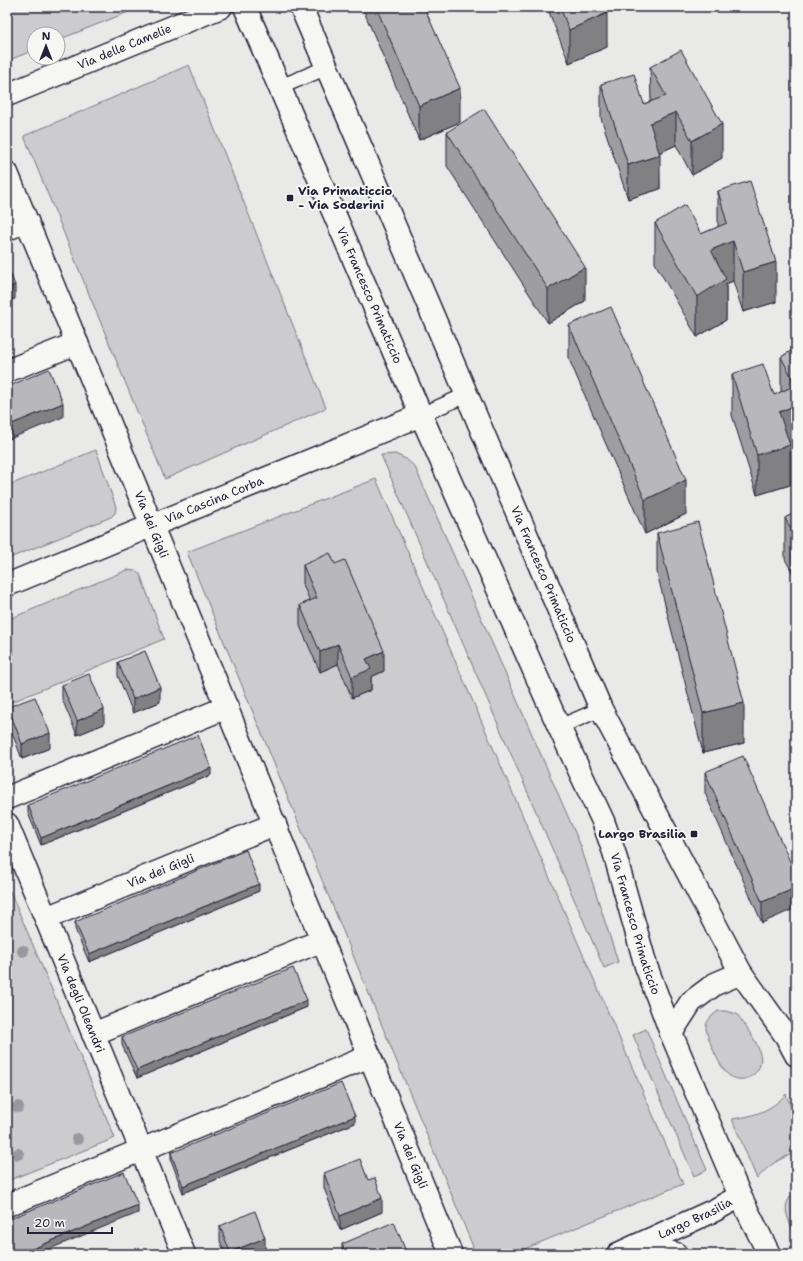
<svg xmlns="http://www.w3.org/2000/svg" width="803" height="1261" font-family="'Shantell Sans',sans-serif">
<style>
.green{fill:#ccccce;stroke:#777784}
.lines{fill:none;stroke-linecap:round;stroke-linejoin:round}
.service-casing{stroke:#22223b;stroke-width:17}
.minor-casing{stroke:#22223b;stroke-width:25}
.tertiary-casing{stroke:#22223b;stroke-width:25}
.service{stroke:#f6f6f2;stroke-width:14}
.minor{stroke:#f6f6f2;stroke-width:22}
.tertiary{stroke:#f6f6f2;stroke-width:22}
.tree{fill:#9898a1}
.wall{fill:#9e9ea2;stroke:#22223b}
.shaded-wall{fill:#818184;stroke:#22223b}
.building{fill:#b8b8bc;stroke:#22223b}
.poi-dot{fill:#22223b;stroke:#f6f6f2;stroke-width:1.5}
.labels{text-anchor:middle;stroke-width:4;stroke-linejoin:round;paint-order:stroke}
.street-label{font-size:12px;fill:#22223b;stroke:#f6f6f2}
.poi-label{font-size:12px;font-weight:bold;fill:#22223b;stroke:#f6f6f2;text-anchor:start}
</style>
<rect width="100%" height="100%" fill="#e9e9e7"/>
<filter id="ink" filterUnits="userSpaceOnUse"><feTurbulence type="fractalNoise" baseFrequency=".025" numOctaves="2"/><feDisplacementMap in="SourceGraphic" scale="8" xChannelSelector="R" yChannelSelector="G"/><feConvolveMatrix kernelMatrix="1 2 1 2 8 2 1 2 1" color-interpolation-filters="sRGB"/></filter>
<g filter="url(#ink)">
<path class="green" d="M7,7H141L58,40V34H34V50L7,61Z
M189,65L326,408L165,479L24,136Z
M96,450L116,507L115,513L111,517L7,559V486Z
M395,454L406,459L415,467L580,844L618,962L604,968L381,455Z
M376,479L683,1184L512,1254H476L187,552Z
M127,570L135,571L140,574L164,639L7,704V620Z
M10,891L115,1138L7,1181V892Z
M718,1011H726L737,1014C748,1031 776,1061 750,1077C745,1080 735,1080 730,1076C721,1071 707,1038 706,1028C706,1020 713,1015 718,1011Z
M646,1029L707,1170L694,1176L633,1035Z
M786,1094L796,1120V1153C780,1158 768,1165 757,1179L732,1119C754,1116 771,1111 786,1094Z
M796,1192V1237C789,1221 778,1204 796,1192Z"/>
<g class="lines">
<defs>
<path id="service" d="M280,87L328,67
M421,415L466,395
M559,727L601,709"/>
<g id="minor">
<path id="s1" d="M7,95L221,7"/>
<path id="s2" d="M7,173L451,1254"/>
<path d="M7,229L27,221"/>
<path d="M7,371L77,343"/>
<path id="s3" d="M7,585L421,415"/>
<path d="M7,798L227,707"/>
<path id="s4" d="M7,824L184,1254"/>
<path id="s5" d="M46,918L275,824"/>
<path d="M93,1034L323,940"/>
<path d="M7,1205L370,1056"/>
<path d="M641,1245L676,1254"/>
<path id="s6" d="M618,1254L715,1210L740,1196"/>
</g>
<g id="tertiary">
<path id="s7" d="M245,7L421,415L559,727L603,821L614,852L646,966L671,1033L740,1196L769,1254"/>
<path id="s8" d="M301,7L601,709L741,973L786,1036L796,1055"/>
<path d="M671,1033L691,1002L715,984L741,973"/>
</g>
</defs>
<use href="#service" class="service-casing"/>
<use href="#minor" class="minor-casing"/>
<use href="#tertiary" class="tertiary-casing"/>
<use href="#service" class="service"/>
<use href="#minor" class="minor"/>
<use href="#tertiary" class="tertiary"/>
</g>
<g class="tree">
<circle cx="23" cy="951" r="6"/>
<circle cx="18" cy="1107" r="6"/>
<circle cx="77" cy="1139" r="6"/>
<circle cx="18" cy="1154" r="6"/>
</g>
<path class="wall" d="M362,7H424L460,122L419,140Z
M547,7H604L607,47L569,63Z
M650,67L722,158L692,175L676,145L659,153L660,189L628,199L601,118V84L644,104L651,101Z
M796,94V139L793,129V95Z
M447,132L585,301L548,323L447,166Z
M718,191L776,302L743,312L733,281L726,284V320L697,337L655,263V223L701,234L718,227Z
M569,325L686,514L645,534L569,359Z
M796,348V446L790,448V485L757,495L732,415V374L774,395L781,392V357Z
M796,512V579L785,559V518Z
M657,533L744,743L703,753L657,573Z
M303,565L384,671L371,677V690L352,698L338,664L320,672L300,626V605L310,601L303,585Z
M118,662L160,702L133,713L118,676Z
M62,685L104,724L77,735L62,699Z
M8,707L50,748L22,759L8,722Z
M705,772L796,875L762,923L705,793Z
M211,775L41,845L28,813V805Z
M259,891L89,962L75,929V922Z
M307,1007L137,1078L122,1045V1037Z
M355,1123L183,1193L171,1160V1153Z
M324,1173L382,1212L340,1230L324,1188Z
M220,1226L265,1252L261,1254H225L220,1241Z
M342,1244L407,1254H342Z"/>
<path class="shaded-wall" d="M607,13V47L569,63V30Z
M460,88V122L419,140V106Z
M676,112V145L650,157V123Z
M722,124V158L692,175V141Z
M660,155V189L628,199V165Z
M733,241V281L726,284V320L697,337V297L711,250Z
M776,262V302L743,312V272Z
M585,267V301L548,323V289Z
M15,285V299L7,302V288Z
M63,403V417L7,440V426Z
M796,405V446L790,448V485L757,495V455L779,412Z
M686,480V514L645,534V500Z
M338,644V664L320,672V652Z
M384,651V671L371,677V690L352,698V677L366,659Z
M160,687V702L133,713V699Z
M744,703V743L703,753V713Z
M104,709V724L77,735V721Z
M50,733V748L22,759V744Z
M211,768V775L41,845V838Z
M259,884V891L89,962V954Z
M796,888V908L762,923V902Z
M307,1000V1007L137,1078V1070Z
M355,1116V1123L183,1193V1186Z
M382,1198V1212L340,1230V1216Z
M138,1205V1213L37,1254H20Z
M265,1238V1252L261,1254H230V1252Z"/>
<path class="building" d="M376,7H424L460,88L419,106Z
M560,7H604L607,13L569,30Z
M681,50L722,124L692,141L676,112L650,123L660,155L628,165L601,84L634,74L644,104L666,96L650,67Z
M796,94V105L793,95Z
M484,109L585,267L548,289L447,132Z
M750,181L776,262L743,272L733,241L711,250L726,279L697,297L655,223L685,205L701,234L727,223L718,191Z
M7,265L15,285L7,288Z
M611,307L686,480L645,500L569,325Z
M796,348V385L781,357Z
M763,364L774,395L796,385V405L779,412L790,445L757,455L732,374Z
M49,369L63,403L7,426V387Z
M796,512V538L785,518Z
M698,522L744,703L703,713L657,533Z
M330,553L335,564L345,560L384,651L366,659L371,669L352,677L338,644L320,652L300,605L317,598L303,565Z
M145,651L160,687L133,699L118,662Z
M89,674L104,709L77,721L62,685Z
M35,697L50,733L22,744L8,707Z
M198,735L211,768L41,838L28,805Z
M743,756L796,875V888L762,902L705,772Z
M246,850L259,884L89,954L75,922Z
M293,968L307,1000L137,1070L122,1037Z
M341,1083L355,1116L183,1186L171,1153Z
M360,1159L368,1180L375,1178L382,1198L340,1216L324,1173Z
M124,1172L138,1205L20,1254H7V1220Z
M255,1211L265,1238L230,1252L220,1226Z
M394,1222L407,1254H346L342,1244Z"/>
</g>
<g class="poi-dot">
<rect x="286" y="194" width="8" height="8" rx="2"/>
<rect x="690" y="830" width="8" height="8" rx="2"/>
</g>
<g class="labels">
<g class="street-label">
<text dy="4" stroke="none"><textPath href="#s1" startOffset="127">Via delle Camelie</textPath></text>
<text dy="4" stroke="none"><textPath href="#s7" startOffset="314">Via Francesco Primaticcio</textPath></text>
<text dy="4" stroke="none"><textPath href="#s3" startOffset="224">Via Cascina Corba</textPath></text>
<text dy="4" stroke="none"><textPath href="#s2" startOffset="380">Via dei Gigli</textPath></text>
<text dy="4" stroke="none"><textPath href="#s8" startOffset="617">Via Francesco Primaticcio</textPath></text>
<text dy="4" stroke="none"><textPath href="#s5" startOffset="124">Via dei Gigli</textPath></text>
<text dy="4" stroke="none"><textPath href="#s7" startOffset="997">Via Francesco Primaticcio</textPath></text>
<text dy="4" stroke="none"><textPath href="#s4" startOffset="194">Via degli Oleandri</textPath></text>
<text dy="4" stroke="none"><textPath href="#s2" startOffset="1062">Via dei Gigli</textPath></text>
<text dy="4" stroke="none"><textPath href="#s6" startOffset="85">Largo Brasilia</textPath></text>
</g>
<g class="poi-label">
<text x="298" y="195">Via Primaticcio<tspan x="298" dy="14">- Via Soderini</tspan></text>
<text x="686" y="838" text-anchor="end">Largo Brasilia</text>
</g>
</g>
<rect width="803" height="1261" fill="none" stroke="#f6f6f2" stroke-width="24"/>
<rect x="12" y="12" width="779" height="1237" fill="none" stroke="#22223b" stroke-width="1.5" filter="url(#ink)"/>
<g transform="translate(46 46)"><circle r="19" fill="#f6f6f2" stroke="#a1a1a9"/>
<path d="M0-3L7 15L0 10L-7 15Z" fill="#22223b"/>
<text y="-6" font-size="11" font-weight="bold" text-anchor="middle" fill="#22223b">N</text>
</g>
<path d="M28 1227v6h84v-6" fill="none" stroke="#22223b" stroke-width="2"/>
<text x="34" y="1227" font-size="12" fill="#22223b" stroke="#f6f6f2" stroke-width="3" paint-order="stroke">20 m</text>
</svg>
